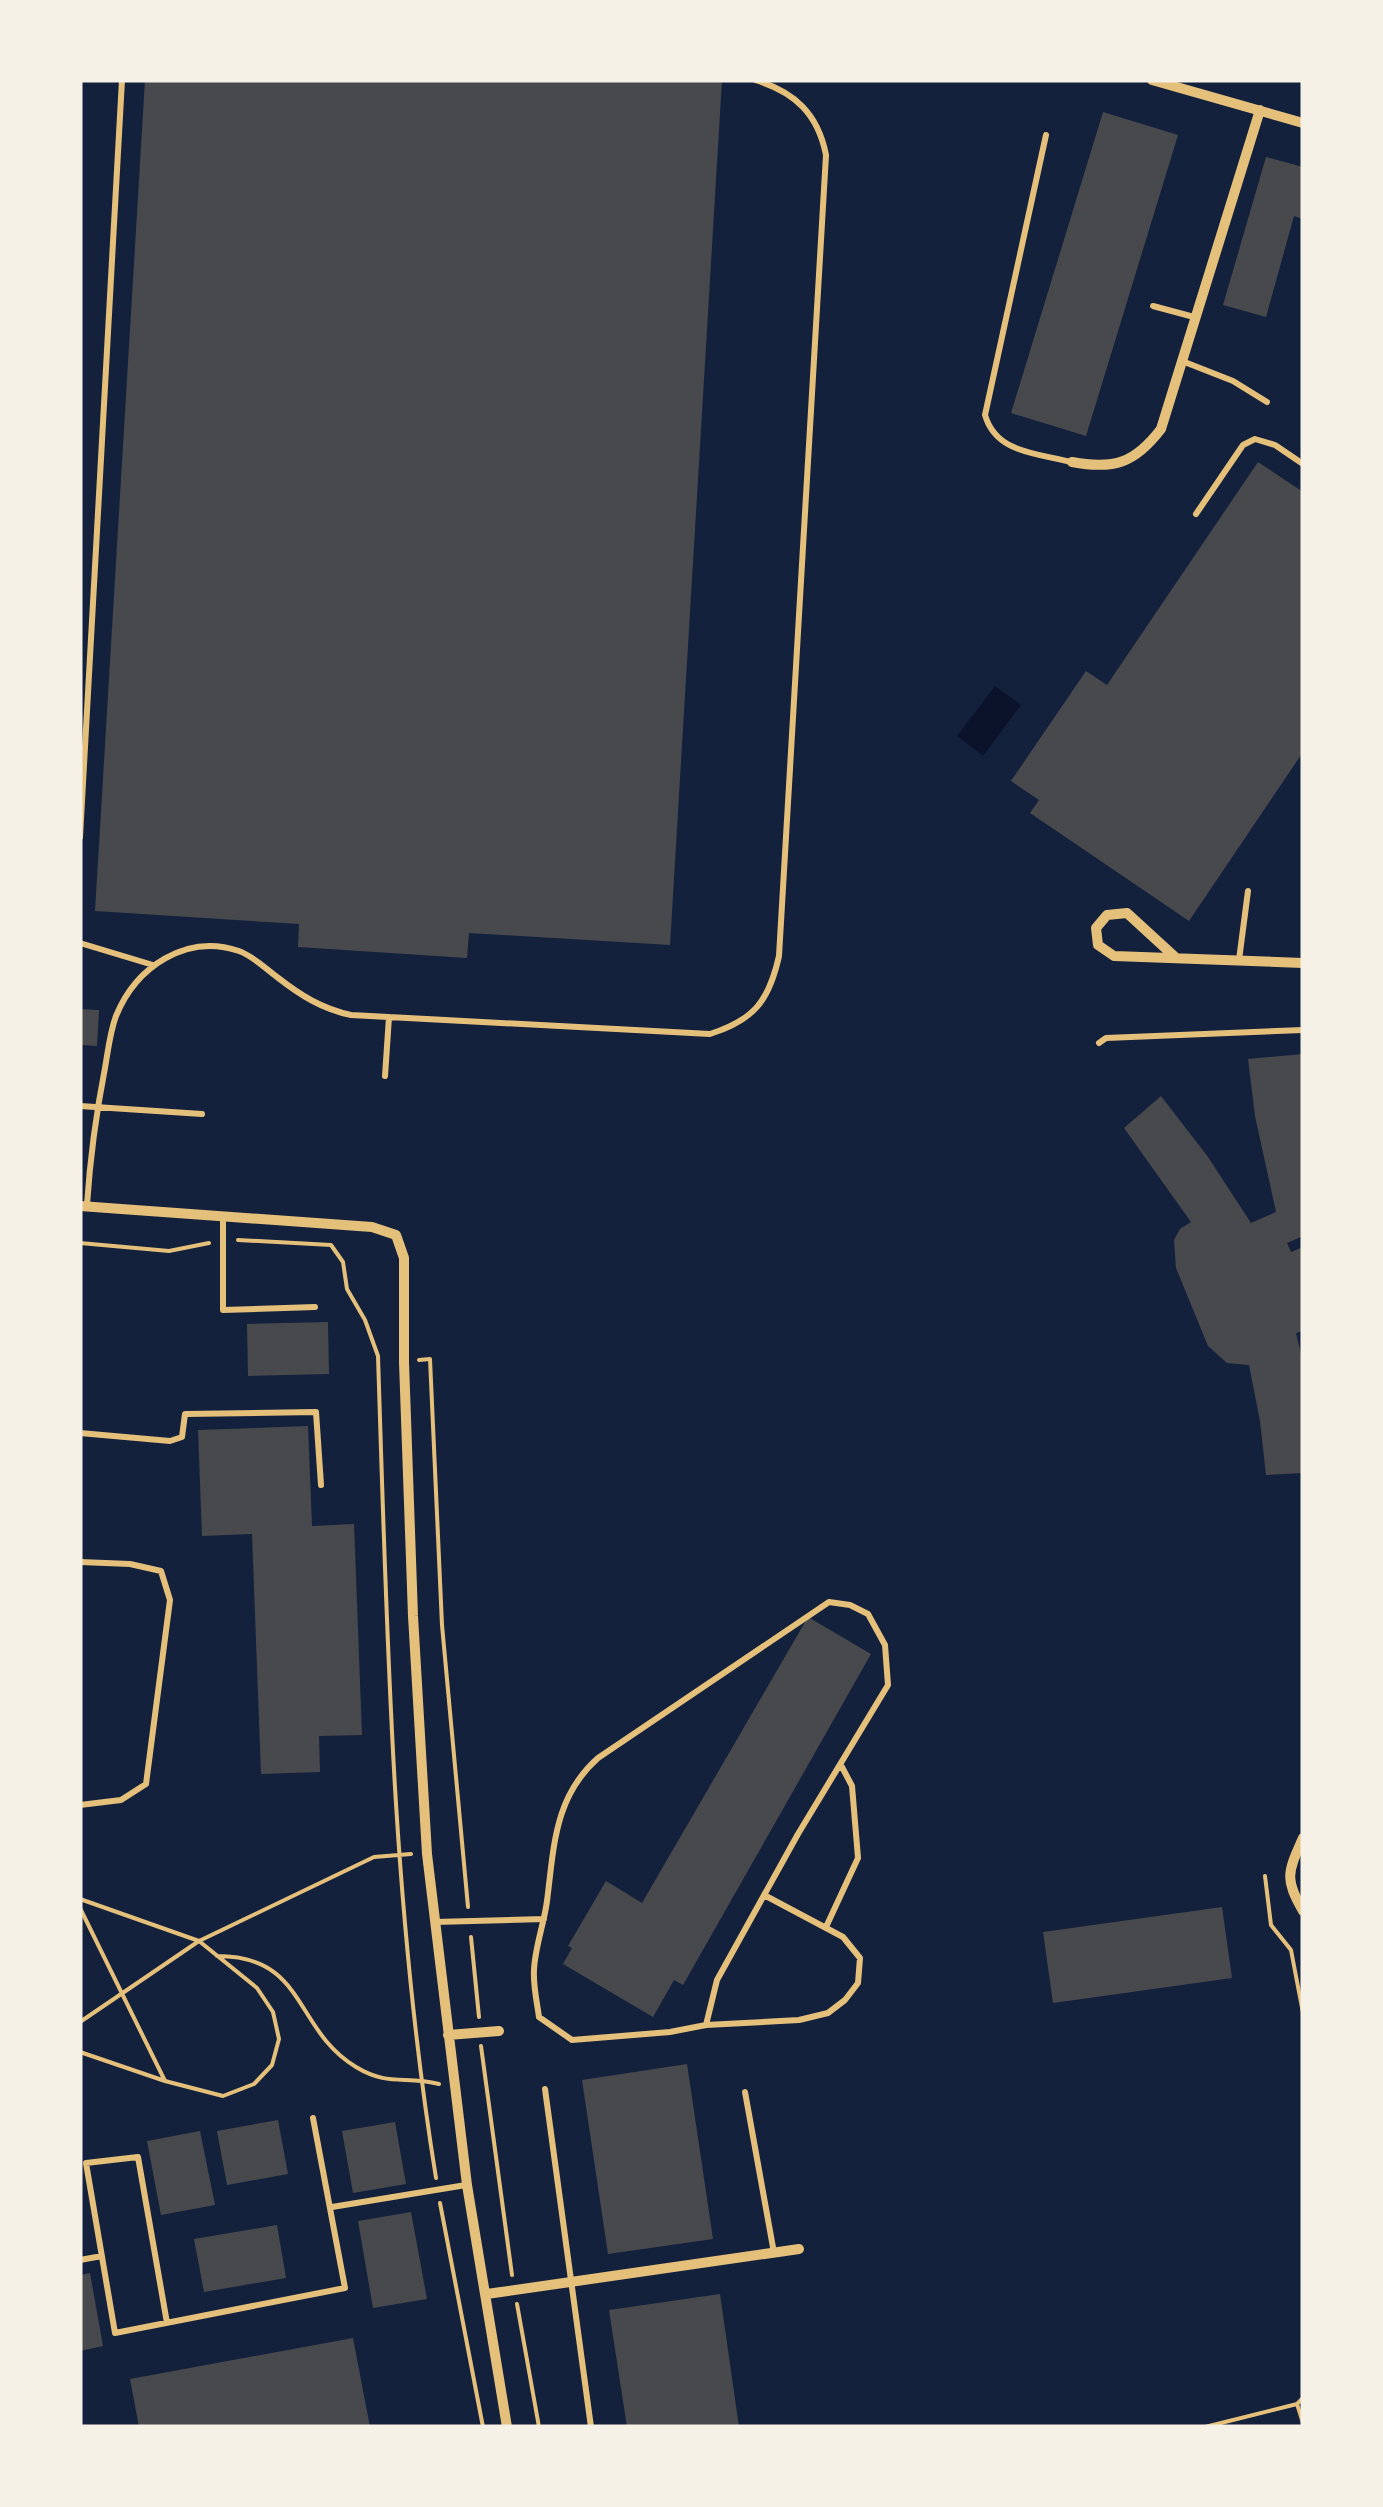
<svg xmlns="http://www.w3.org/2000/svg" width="1383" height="2507" font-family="Ubuntu,sans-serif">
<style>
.water{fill:#0b132b}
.building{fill:#48494c}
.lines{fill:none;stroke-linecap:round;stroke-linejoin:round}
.path{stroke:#e5c07b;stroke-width:4}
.service{stroke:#e5c07b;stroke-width:6}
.minor{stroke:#e5c07b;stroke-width:10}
</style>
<rect width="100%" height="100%" fill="#14213d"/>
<path class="water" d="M995,686L1021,705L983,756L957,736Z"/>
<path class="building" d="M145,80H722L670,945L469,933L467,958L298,947L299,924L95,911Z
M1103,112L1178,135L1086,436L1011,413Z
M1266,157L1303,167V219L1294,216L1266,317L1223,305Z
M1258,462L1303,492V752L1189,921L1030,813L1039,800L1011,781L1086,671L1107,685Z
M80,1009L99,1010L97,1046L80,1045Z
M1303,1054V1236L1287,1243L1291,1252L1303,1247V1331L1296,1333L1303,1362V1473L1266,1475L1260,1421L1249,1365L1227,1363L1208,1346L1176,1268L1174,1240L1180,1229L1191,1222L1124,1128L1161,1096L1208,1157L1251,1223L1276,1212L1255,1116L1248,1059Z
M328,1322L329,1374L248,1376L247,1324Z
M308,1426L312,1526L354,1524L362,1735L319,1736L320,1772L261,1774L252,1534L202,1536L198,1430Z
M808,1617L871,1654L683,1985L674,1980L653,2017L563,1964L572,1948L568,1946L606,1881L642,1903Z
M1222,1907L1232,1978L1053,2003L1043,1932Z
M687,2064L713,2239L608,2254L582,2080Z
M278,2120L288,2174L227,2185L217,2131Z
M395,2122L406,2184L353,2193L342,2131Z
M200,2131L215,2205L161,2215L147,2141Z
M411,2212L427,2299L373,2308L358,2221Z
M277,2225L286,2278L204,2292L194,2239Z
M90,2273L103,2346L80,2351V2275Z
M720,2294L739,2427H627L609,2310Z
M353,2338L370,2427H139L130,2379Z"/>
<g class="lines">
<path class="path" d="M238,1240L331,1245L343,1262L347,1289L365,1320L378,1356C387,1631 392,1907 436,2178
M80,1243L169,1251L209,1243
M419,1360L430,1359L442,1625L468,1907
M1265,1876L1271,1925L1291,1950L1303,2013
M80,1899L199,1941L257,1988L273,2012L279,2039L272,2065L254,2084L223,2096L165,2081L80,2052
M80,1908L165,2081
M471,1937L479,2017
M217,1956C307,1956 293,2029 356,2067C389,2087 405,2075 439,2084
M80,2022L199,1941L374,1857L411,1854
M481,2046L512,2275
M440,2203L483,2427
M517,2304L539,2427
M1297,2404L1303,2423
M1205,2427L1297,2404L1303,2398"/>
<path class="service" d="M1046,135L985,415C996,453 1036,453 1071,462
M1153,306L1194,317
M1182,361L1233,381L1267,402
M1196,514L1243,445L1255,439L1275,445L1303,464
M80,837L122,80
M80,943L153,965
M1239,960L1248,891
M1099,1043L1106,1038L1303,1030
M385,1076L389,1017
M80,1106L202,1114
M87,1205C90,1159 96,1114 105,1068C108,1051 110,1032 116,1016C136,967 186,933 239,951C253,956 265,968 277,977C300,995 322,1009 351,1015L710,1034C754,1020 769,1001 779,956L826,155C818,114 795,92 755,80
M223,1217V1310L315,1307
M80,1433L170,1441L182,1437L185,1414L316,1412L321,1485
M80,1562L130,1564L161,1571L170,1600L146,1784L121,1800L80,1805
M435,1922L544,1919
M826,1927L858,1858L852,1786L842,1767
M706,2025L717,1980L798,1834L888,1685L885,1645L868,1614L850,1605L829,1602L598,1758C554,1797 554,1847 547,1901C544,1924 535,1947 534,1970C533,1986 537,2002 539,2017L572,2040L670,2032L706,2025L799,2020L828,2013L845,2000L858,1983L860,1958L843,1937L764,1895
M545,2089L591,2427
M745,2092L774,2253
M332,2207L466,2185
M80,2260L102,2256
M167,2323L138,2157L86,2163L115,2333L345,2288L313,2118"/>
<path class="minor" d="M1152,80L1303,123
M1072,462C1114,470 1135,463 1161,429L1260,110
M1175,957L1127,913L1107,915L1096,928L1098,945L1114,956L1303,963
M80,1206L372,1227L396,1235L404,1258V1362L413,1616L427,1854L467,2185L507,2427
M1303,1838C1288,1872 1284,1878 1303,1911
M448,2035L499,2031
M487,2294L799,2249"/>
</g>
<rect width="1383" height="2507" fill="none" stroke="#f6f1e7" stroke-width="165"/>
</svg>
